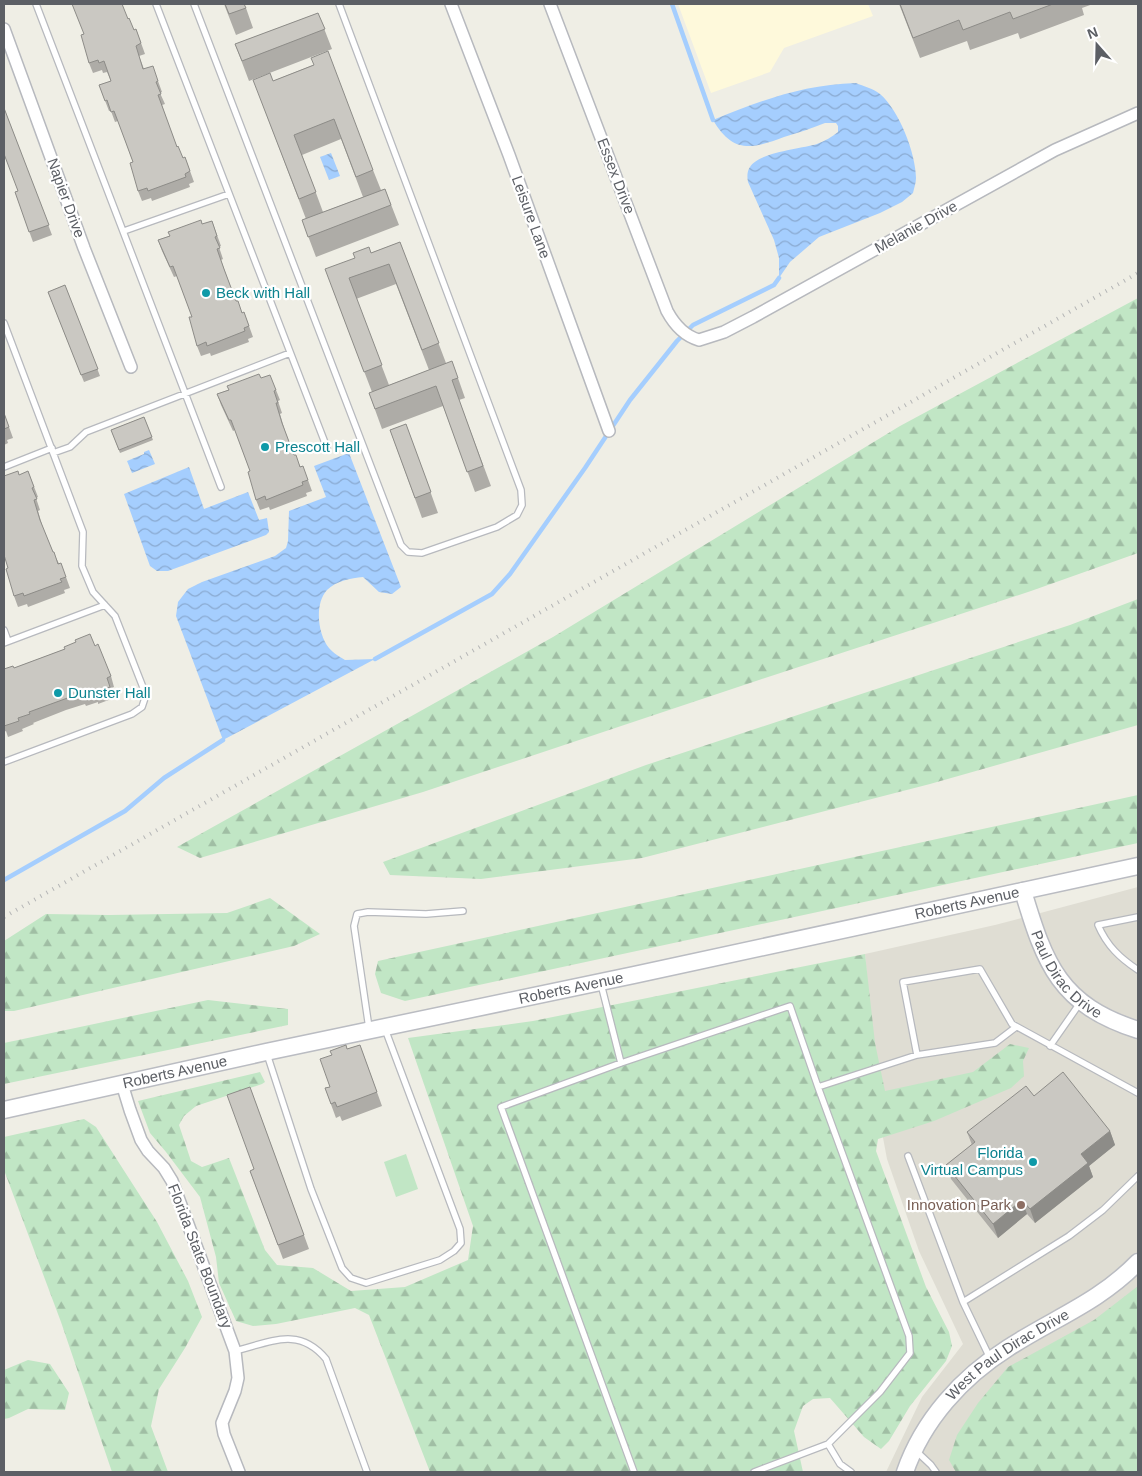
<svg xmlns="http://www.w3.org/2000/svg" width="1142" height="1476" font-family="Helvetica,sans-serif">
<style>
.commercial{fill:#fef9db}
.education{fill:#dfddd3}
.forest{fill:url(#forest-firs)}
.green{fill:#c1e6c5}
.water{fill:url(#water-waves)}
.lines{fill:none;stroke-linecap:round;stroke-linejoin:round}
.stream{stroke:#a5cefe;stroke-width:4.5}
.lane-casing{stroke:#b7b9be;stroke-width:8}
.street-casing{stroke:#b7b9be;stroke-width:14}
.secondary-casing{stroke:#babcc2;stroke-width:19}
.lane{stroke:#fff;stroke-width:5.5}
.street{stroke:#fff;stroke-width:11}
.secondary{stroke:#fff;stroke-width:16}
.rail{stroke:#b5b6b6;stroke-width:4;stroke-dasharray:1 6;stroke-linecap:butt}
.wall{fill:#aeaca7;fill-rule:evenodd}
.shaded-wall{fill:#8d8c88}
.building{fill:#cac8c2;stroke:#8d8c88}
.culture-dot{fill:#0f9aa8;stroke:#fff;stroke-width:2}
.education-dot{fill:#8d6e63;stroke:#fff;stroke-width:2}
.labels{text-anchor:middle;stroke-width:4.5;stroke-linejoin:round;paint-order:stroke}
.street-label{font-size:15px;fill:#5c5f65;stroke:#fff}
.culture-label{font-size:15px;fill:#0d838f;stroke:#fff;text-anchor:start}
.education-label{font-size:15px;fill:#785e54;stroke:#fff;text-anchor:end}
</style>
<defs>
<pattern id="forest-firs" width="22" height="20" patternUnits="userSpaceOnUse" patternTransform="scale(1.25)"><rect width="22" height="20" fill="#c1e6c5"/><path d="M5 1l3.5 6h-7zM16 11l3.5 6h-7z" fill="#a0bea4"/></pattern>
<pattern id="water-waves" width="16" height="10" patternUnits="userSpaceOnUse" patternTransform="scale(1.25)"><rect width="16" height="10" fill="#a5cefe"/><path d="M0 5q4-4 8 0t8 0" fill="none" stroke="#8aaad1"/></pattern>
</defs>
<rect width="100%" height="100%" fill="#efeee5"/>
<path class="commercial" d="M678,4H868L873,16L784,48L770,72L711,93Z"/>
<path class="education" d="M1138,887V1472H886L922,1397L963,1344L919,1251L887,1159L878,1111L865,954L995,925Z"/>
<path class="forest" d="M1138,298V553L1031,591L759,680L423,792L200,858L177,847L553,637L900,426Z
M1138,599V725L930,784L642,858L481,879L390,875L383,862L646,765L1070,625Z
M1138,795V843L405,1001L381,993L375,974L378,961Z
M270,898L320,934L294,946L14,1011H4V941L46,914L109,915L227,913Z
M865,954L875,1043L885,1091L973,1072L1010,1044L1029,1048L1023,1061L1024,1076L1011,1088L934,1121L878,1139L876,1151L926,1287L949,1332L952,1346L946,1361L910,1406L889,1441L881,1449L864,1437L830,1398L813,1399L803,1406L794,1431L803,1472H430L369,1315L355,1308L276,1324L253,1326L236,1321L219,1283L216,1257L200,1197L166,1152L150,1133L138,1101L260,1072L265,1082L262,1084L196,1106L184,1116L179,1125L191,1161L202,1167L229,1158L265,1250L277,1265L313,1268L351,1291L405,1287L468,1260L473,1226L408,1038L533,1021Z
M208,1000L288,1009V1025L4,1084V1043Z
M84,1119L96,1127L157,1222L188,1281L202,1317L185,1348L159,1389L151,1426L168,1472H112L61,1322L4,1170V1137Z
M1138,1286V1472H956L949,1460L957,1435L978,1403L1008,1367L1094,1320Z
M28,1360L50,1364L69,1393L65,1410L28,1409L9,1418L4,1419V1370Z"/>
<path class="green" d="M406,1154L418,1189L396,1197L384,1162Z"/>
<path class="water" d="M856,83C863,86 874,89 880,94C899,110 916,154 916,178C916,183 914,188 913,193L902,202L880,213L819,237L790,262L779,278V258L774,240L748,182C747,177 747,171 750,167C759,152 801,149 817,144C825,141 832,137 838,132V126L836,123H825C812,128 798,133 784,137C752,149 733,154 713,120C763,100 801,85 856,83Z
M331,153L340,176L329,180L320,157Z
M149,450L155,464L132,473L127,461L144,454V452Z
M349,453L401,587L392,594L379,592L363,577C351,578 336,581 327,590C314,604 318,635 329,648C333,653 340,657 345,660L375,659L223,740L176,616L178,602L188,589L202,582L275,556L286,548L288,541L289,511L326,497L314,466Z
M189,467L204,509L248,492L259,520L267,518L269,532L266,535L168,571H157L150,566L124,494Z"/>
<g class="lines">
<path class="stream" d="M672,4L713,120
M375,659L492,594L510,574L585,468L630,400L677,341L693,325L774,285L779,278
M4,880L125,811L164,778L223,740"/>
<defs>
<path id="lane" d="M36,4L221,487
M156,4L327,448
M194,4L401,545L408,552L422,553L497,527L517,515L522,505L521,490L339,4
M124,231L229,194
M4,323L83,532L82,566L93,592L115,616L146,695L142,707L132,714L4,762
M53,453L70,447L86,432L290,353
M4,467L52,448
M4,630L8,641
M4,643L105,605
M1138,917L1098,925C1107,946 1120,958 1138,970
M601,984L621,1063
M1016,1027L995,1043L917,1055L903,982L980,969L1012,1024L1138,1093
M369,1028L354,926L357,914L368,912L426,914L463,911
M1050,1046L1080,1003
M267,1054L311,1189L342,1268L351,1278L366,1283L440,1260L454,1251L461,1243L460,1229L385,1029
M818,1087L917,1055
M908,1156L963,1302L990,1358
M963,1302L1069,1236L1103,1210L1138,1176
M235,1351C271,1342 299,1326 326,1359L367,1472
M828,1444L840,1464L851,1472
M915,1450L931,1465L936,1472
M634,1472L501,1107L621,1063L790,1006L818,1087L909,1336L910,1353L880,1392L828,1444L754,1472"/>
<path id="street" d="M451,4L509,155L609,431
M550,4L667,311C674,324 685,336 699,340L724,332L753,317L1055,150L1138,113
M4,29L84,248L131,367
M122,1084L130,1110L141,1140L148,1151L164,1168L172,1181L235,1351L238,1378L235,1391L222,1423L224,1434L239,1472"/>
<g id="secondary">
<path id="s1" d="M1023,891C1045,965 1060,1005 1138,1030"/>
<path id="s2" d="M4,1110L266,1052L634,975L1138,866"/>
<path id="s3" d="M905,1472C923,1420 962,1377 1008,1348C1054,1318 1098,1303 1138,1262"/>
</g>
</defs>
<use href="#lane" class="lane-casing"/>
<use href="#street" class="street-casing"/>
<use href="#secondary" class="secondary-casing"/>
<use href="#lane" class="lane"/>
<use href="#street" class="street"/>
<use href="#secondary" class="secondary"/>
<path class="rail" d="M4,917L1138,273"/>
</g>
<path class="wall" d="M224,4L246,8L253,28L236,35Z
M899,4H1093L1082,8L1084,15L1020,39L1018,33L970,50L967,41L920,58Z
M318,13L332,49L249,81L235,44Z
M128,19L134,30L136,29L145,54L139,56L144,69L158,81L162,92L160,93L165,104L162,105L167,121L177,147L183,158L185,157L194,182L189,184L190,187L152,201L151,198L142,201L138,191L133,162L118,121L115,122L111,111H109L99,85L111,81L107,72L103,73L102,70L93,73L89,63L83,34Z
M313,65L373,170L381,190L385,189L399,225L316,257L302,220L306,219L261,100L273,81ZM341,139L363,197L323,212L302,155Z
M4,108L52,235L33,242L15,192L18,191Z
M212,221L221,246L219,247L223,259L221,260L227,277L236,301L242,313L244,312L253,337L248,339L249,342L211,356L210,353L201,356L197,346L192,317L177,276L174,277L162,251L158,240Z
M400,242L446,363L458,378L465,398L459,400L491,486L475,492L443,406L382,429L369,393L372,392L333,290L371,253ZM396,284L429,370L389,385L356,299Z
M65,285L100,376L84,382L48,292Z
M261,378L276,390L280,400L278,401L282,413L280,414L285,431L294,455L308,480L312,491L306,493L307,496L270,510L269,507L260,510L256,500L250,471L235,430L233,431L221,405L217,394Z
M4,413L13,438L7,440L8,443L4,445Z
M144,417L153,440L120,453L111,430Z
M406,424L438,513L422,518L390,430Z
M28,471L38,497L36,498L40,510L38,511L43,528L53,552L66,577L70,588L64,590L65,593L28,607L27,604L18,607L14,596L8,568L19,475Z
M95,646L111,676L114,687L111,688L114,698L98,704V702L86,706L85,704L66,710L33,723L34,724L22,729L23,731L8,737L6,731L4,732V669L14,668L65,649Z
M360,1045L382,1106L342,1121L340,1116L336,1118L325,1088L330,1087L347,1049Z
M250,1087L309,1249L283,1259L250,1171L254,1169Z
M1034,1096L1110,1131L1115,1145L1089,1166L1093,1177L1035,1223L1027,1214L998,1238L951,1179L946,1165L972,1145L967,1132Z"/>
<path class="shaded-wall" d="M1110,1131L1115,1145L1089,1166L1093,1177L1035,1223L1030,1209L1081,1154Z
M1022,1200L1027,1214L998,1238L993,1224Z"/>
<path class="building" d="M72,4H122L128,19L129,18L134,30L136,29L141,43L136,46L143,69L153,66L158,81L156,82L161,94L158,95L165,114L177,147L178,146L183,158L185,157L190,171L185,174L186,177L148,191L147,188L138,191L130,163L133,162L126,143L114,111L111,112L107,100L105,101L99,85L111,81L104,61L99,63L98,60L89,63L81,35L84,34Z
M225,4H244L246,8L229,14Z
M900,4H1053L1013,19L1010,12L963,30L959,20L913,38Z
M318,13L325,29L242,61L235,44Z
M328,51L373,170L356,177L334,119L294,135L316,192L299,199L253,80L270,73L273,81L314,65L311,58Z
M4,108L49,225L29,232L15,192L18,191L4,154Z
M385,189L391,205L308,237L302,220Z
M201,220L202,224L212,221L217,236L215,237L220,248L217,249L224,269L236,301H238L242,313L244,312L249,326L244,328L245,331L207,346L206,342L197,346L189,317H192L173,266L170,267L158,240L170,236L168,232Z
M400,242L439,343L422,350L389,264L349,278L382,365L364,372L325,269L355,258L353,253L369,247L371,253Z
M65,285L98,369L81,375L48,292Z
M452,361L458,378L452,380L483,466L467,472L436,386L375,409L369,393Z
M259,374L261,378L270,375L276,390L274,391L278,403H276L282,423L294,455H296L300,467L303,466L308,480L302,482L303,485L266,500L265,496L256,500L248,472L250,471L231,420H229L217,394L229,390L227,386Z
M4,413L9,427L4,429Z
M144,417L152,437L119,450L111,430Z
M406,424L431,492L415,498L390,430Z
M18,471L19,475L28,471L34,487L32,488L37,499L34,500L40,520L53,552H54L58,564L61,563L66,577L60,579L62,582L24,596L23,593L14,596L6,569L8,568L4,555V476Z
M90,634L95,646L98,644L111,676L107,678L110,687L95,693L94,691L82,696L81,693L62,700L29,712L30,714L18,718L19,721L4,726V669L13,666L14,668L65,649L64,647L76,642L75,640Z
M346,1045L347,1049L360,1045L377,1092L337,1107L335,1102L331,1104L325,1088L330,1087L320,1059L332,1055L330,1051Z
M1063,1072L1110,1131L1081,1154L1088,1163L1030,1209L1022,1200L993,1224L946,1165L975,1142L967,1132L1026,1086L1034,1096Z
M250,1087L304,1235L278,1245L250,1171L254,1169L227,1095Z"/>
<g class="culture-dot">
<circle cx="206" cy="293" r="5"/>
<circle cx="265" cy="447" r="5"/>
<circle cx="58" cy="693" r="5"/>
<circle cx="1033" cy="1162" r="5"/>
</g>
<circle class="education-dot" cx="1021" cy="1205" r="5"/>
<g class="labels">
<g class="street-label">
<text transform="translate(616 176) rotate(69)" y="5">Essex Drive</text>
<text transform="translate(66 198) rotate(70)" y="5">Napier Drive</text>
<text transform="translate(531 217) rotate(70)" y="5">Leisure Lane</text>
<text transform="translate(916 227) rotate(-29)" y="5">Melanie Drive</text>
<text dy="5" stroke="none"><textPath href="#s2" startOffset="985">Roberts Avenue</textPath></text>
<text dy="5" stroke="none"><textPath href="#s1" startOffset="96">Paul Dirac Drive</textPath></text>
<text dy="5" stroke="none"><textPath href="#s2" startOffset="580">Roberts Avenue</textPath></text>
<text dy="5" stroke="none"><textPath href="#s2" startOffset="175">Roberts Avenue</textPath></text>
<text transform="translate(200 1256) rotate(69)" y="5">Florida State Boundary</text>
<text dy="5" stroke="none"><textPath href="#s3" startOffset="160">West Paul Dirac Drive</textPath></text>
</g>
<g class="culture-label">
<text x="216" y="298">Beck with Hall</text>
<text x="275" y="452">Prescott Hall</text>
<text x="68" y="698">Dunster Hall</text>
<text x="1023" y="1158" text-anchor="end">Florida<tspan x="1023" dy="17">Virtual Campus</tspan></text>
</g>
<g class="education-label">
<text x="1011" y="1210">Innovation Park</text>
</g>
</g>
<rect width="1142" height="1476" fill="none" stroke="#5c5f65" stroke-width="10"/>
<g transform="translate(1097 45) rotate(340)" stroke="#ffffff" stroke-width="4" paint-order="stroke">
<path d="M0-4L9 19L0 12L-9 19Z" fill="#5c5f65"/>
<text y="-8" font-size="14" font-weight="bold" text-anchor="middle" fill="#5c5f65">N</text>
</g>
</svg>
